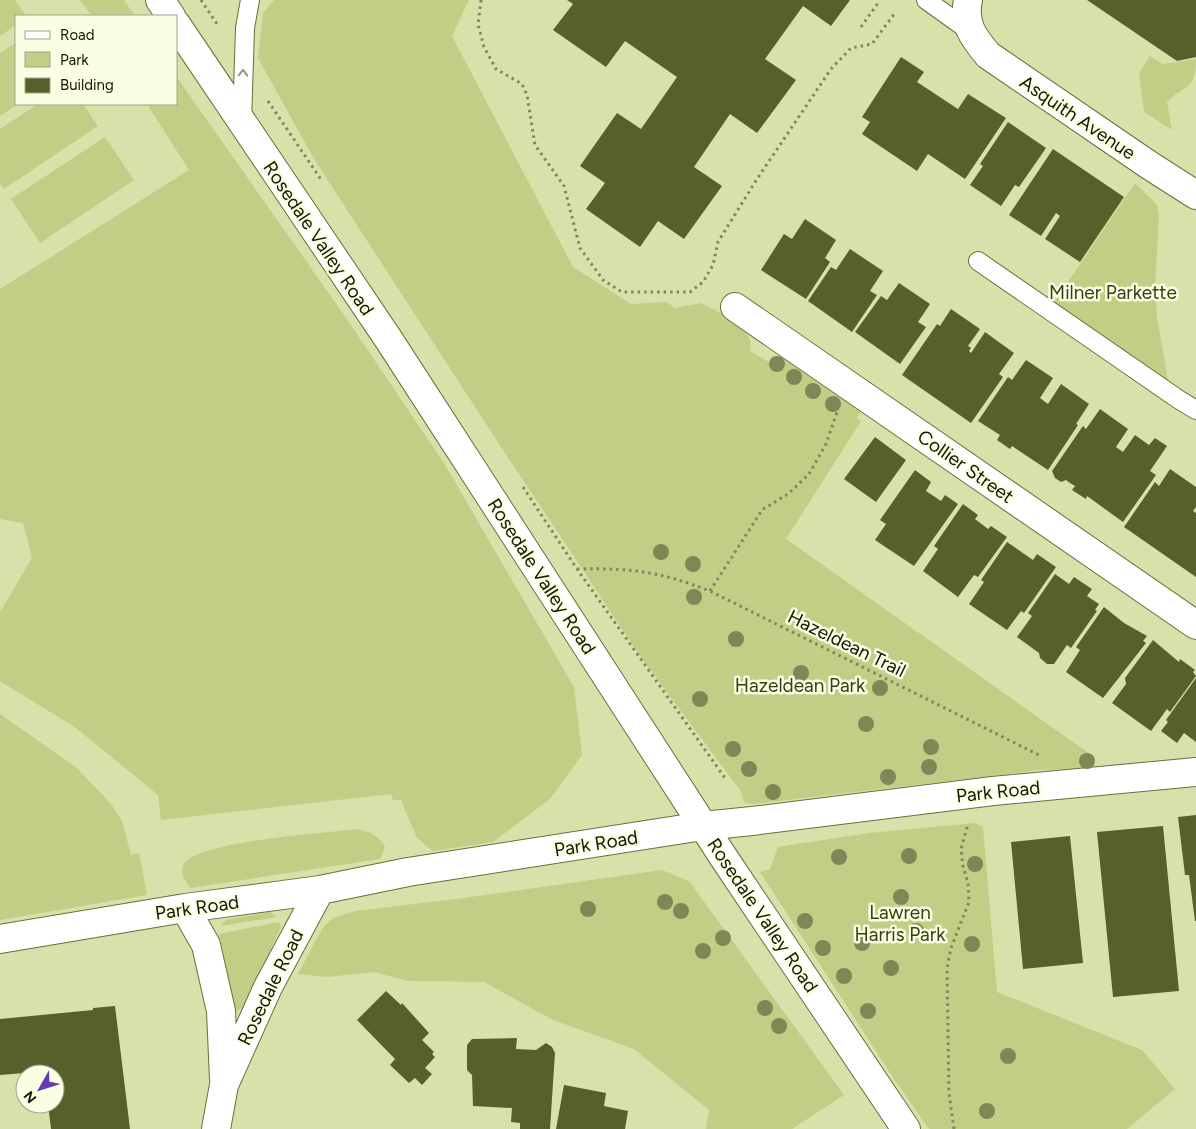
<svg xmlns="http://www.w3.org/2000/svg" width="1196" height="1129" font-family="Figtree,sans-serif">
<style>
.green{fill:#c4cd86}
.building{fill:#595f2b}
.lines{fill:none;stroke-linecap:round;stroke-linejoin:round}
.service-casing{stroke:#696f3b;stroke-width:20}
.minor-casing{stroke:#696f3b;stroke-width:30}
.tertiary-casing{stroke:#696f3b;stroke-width:30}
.path{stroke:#80855e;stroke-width:3;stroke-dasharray:2.5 4;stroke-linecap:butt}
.service{stroke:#fff;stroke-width:18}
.minor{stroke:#fff;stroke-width:28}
.tertiary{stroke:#fff;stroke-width:28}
.tree{fill:#818656}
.oneway{stroke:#96978e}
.labels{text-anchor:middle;stroke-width:5;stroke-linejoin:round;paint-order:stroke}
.street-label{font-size:19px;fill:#161804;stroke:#faffe3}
.park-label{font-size:19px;fill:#393d13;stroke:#faffe3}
</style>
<rect width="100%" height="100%" fill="#d9e0a9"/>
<path class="green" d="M0,0H15L26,16H16V25L0,36Z
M80,0H124L135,16H92Z
M274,0H469L452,36L573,267L631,304L667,302L675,308L701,303C718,312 756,327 750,351L769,362L781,358L788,359L861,411L857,418L861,421L786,539L1090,754L1091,768L1041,770L754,804L745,803L740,790L642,659L501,447L314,159L258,58L263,13Z
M16,43V104H18L0,116V53Z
M1150,56L1163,64L1196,59C1196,92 1185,83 1167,102L1172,130L1144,112L1139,73Z
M176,76L344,315L444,463L574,687L582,755L550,799L493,842L433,851L417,838L401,800H393L391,794L161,820L158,795L76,728L0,681V612L32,558L23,523L0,519V289L189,170L147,104H176Z
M38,104H83L98,126L4,189L0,184V129Z
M105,137L134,180L40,243L11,199Z
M1135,183L1157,205L1159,215L1155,290L1157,317L1169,386L1053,304Z
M0,714L77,768L111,804L122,821L131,855L139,853L147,895L0,920Z
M975,823L983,827L997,992L1142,1050L1175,1089L1127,1129H929L894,1079L760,872L770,869L778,847L869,833Z
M357,829C370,832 379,835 385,847L380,859L190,888C186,881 180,874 183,866C191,841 329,833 357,829Z
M662,870L689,881L844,1095L792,1129H706L709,1110L634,1049L553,1020L484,982L408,981L374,972L327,977L298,974L323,927L333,918L355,911L456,899Z
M270,912L277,917L220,926L226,920Z
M279,922L281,927L245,1006L238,1011L235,1008L219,934Z"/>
<path class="building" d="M567,0H850L831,26L803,6L765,59L796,80L757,133L730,114L694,167L722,186L684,239L658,221L640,247L586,209L605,183L580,166L617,113L641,129L677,77L625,41L606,67L553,30L573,4Z
M1087,0H1196V57L1177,61Z
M901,57L924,72L917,82L958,109L968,94L1006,118L965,179L928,154L917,171L862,134L870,122L862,117Z
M1008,122L1046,148L1019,187L1015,185L1001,206L970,185L983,166L980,164Z
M1053,149L1124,197L1080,262L1045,239L1060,216L1056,213L1041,236L1009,215Z
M805,219L836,240L825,258L830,262L806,299L761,270L784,234L792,239Z
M850,249L883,271L870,291L877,295L852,332L808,301L831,267L836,270Z
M899,283L930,304L918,322L926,327L900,364L855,332L881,296L887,300Z
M951,309L980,329L968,346L971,348L969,351L971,353L985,332L1014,353L999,374L1003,377L971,423L902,375L937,324L940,326Z
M1026,360L1053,378L1040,398L1048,404L1061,384L1089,404L1076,424L1078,425L1048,470L1012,446L1010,449L997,440L1000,435L978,421L1008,377L1012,380Z
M1100,409L1128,429L1116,447L1123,452L1135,435L1149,445L1155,438L1167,446L1150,471L1156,475L1123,522L1087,496L1086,499L1072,490L1075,486L1070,483L1066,480L1061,482L1055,478L1052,471L1083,426L1086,429Z
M875,437L906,460L876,502L844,479Z
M1170,469L1196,487V507L1193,511L1196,513V577L1124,527L1155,482L1159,486Z
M915,470L931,482L926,491L941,501L945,495L958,504L914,566L875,540L886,524L880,520Z
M963,504L978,515L975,519L988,529L991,526L1007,537L978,577L974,575L958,597L923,571L938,549L934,546Z
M1007,542L1033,560L1037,554L1056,567L1024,613L1021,611L1007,630L969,604L984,582L981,580Z
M1055,574L1069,584L1074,577L1092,589L1087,596L1099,604L1095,610L1097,611L1071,648L1067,645L1054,664H1047L1040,658L1039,653L1017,637L1032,616L1028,613Z
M1104,607L1124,623L1147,636L1143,641L1146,643L1103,698L1066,672L1080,650L1076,647Z
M1153,640L1173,657L1179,662L1180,659L1195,670L1193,672L1196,676L1170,712L1167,709L1151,731L1112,703L1126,684L1125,678Z
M1196,678V742L1184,733L1177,743L1161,731L1168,722L1166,720Z
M1196,815V921H1195L1189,875H1185L1178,817Z
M1163,826L1179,991L1113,997L1097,832Z
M1070,836L1083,963L1023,969L1011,842Z
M386,991L401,1005L402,1003L429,1033L422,1040L434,1052L432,1054L435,1057L425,1068L432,1074L422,1085L415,1078L409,1083L390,1065L395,1059L357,1020Z
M115,1006L130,1129H51L48,1104H55V1074H49V1071L0,1075V1019L93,1010V1008Z
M517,1038L516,1049L536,1050L546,1043L552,1047L555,1053L550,1129H520V1123L511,1122L512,1108L473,1106L472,1075L467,1070V1045L472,1039Z
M564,1085L606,1093L604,1106L628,1111L625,1129H556Z"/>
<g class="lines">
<defs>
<path id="service" d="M926,0L968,30
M242,122L245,28L250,0
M978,261L1178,399L1196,410"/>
<path id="minor" d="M968,0C963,24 973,37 988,55L1149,165L1196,195
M735,307L1196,625
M185,908L206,945L221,1011L224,1079
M0,939L185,908L320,890L408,872L703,826
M216,1129L224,1085L268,987L320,890"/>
<path id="tertiary" d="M160,0L171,16
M176,24L389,340L724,858L906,1129
M703,826L752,821L993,791L1196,772"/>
</defs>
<use href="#service" class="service-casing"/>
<use href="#minor" class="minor-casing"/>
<use href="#tertiary" class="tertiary-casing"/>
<path class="path" d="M201,0L219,27
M481,0L478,24L484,47L496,69L522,84L527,95L535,145L564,186L580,248L603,280L622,292H690L703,282L713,265L718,242L757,179L831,69L851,48L872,44L895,13
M861,27L878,3
M268,101L322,181
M523,487L577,569L725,778
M577,569C632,568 658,571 710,591L1041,756
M710,591L762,510L788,494L809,474L826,444L837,412
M954,1129L949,1093L947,968L951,948L969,902L968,883L963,866L961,849L968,824"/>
<use href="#service" class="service"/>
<use href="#minor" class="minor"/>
<use href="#tertiary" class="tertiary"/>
</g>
<g class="tree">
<circle cx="777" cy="364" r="8"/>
<circle cx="794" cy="377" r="8"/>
<circle cx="813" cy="391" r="8"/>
<circle cx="833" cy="404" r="8"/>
<circle cx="661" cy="552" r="8"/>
<circle cx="693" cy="564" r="8"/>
<circle cx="694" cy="597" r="8"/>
<circle cx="736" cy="639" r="8"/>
<circle cx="801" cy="673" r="8"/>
<circle cx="880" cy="688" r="8"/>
<circle cx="700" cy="699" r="8"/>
<circle cx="866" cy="724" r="8"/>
<circle cx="931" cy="747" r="8"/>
<circle cx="733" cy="749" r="8"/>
<circle cx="1087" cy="761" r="8"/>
<circle cx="929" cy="767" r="8"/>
<circle cx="749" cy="769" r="8"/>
<circle cx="888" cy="777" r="8"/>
<circle cx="773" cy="792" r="8"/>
<circle cx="909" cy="856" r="8"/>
<circle cx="839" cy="857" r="8"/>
<circle cx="975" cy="864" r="8"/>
<circle cx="901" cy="897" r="8"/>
<circle cx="665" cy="902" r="8"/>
<circle cx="588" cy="909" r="8"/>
<circle cx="681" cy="911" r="8"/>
<circle cx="805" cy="921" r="8"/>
<circle cx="916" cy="931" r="8"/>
<circle cx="723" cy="938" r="8"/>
<circle cx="862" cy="943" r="8"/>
<circle cx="972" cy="944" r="8"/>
<circle cx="823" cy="948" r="8"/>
<circle cx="703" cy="951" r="8"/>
<circle cx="891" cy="968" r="8"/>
<circle cx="844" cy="976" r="8"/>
<circle cx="765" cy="1008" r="8"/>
<circle cx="868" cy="1011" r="8"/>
<circle cx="779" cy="1026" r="8"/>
<circle cx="1008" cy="1056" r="8"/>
<circle cx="987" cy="1111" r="8"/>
</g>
<defs><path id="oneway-chevron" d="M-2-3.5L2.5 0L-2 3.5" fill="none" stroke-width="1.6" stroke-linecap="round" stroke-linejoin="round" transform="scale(1.25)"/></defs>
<use class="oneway" href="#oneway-chevron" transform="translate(243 73) rotate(-88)"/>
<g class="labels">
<g class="street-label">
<text transform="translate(1078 117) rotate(34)" y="7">Asquith Avenue</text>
<text transform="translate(319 238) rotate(56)" y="7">Rosedale Valley Road</text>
<text transform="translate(966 466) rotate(35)" y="7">Collier Street</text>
<text transform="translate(542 576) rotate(57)" y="7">Rosedale Valley Road</text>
<text transform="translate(847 643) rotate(26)" y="7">Hazeldean Trail</text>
<text transform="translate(998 791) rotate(-6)" y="7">Park Road</text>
<text transform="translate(596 843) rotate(-9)" y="7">Park Road</text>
<text transform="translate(197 907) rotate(-8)" y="7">Park Road</text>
<text transform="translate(763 915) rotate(56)" y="7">Rosedale Valley Road</text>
<text transform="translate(270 987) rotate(-64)" y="7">Rosedale Road</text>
</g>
<g class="park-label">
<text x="1113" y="299">Milner Parkette</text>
<text x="800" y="692">Hazeldean Park</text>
<text x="900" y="919">Lawren<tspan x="900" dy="22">Harris Park</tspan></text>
</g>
</g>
<rect x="15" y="15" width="162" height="90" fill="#faffe3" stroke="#9fa38a"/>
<rect x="25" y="31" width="25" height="8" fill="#ffffff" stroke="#9fa38a"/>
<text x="60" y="40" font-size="15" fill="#161804">Road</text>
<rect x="25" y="52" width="25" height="15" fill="#c4cd86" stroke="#9fa38a"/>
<text x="60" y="65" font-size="15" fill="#161804">Park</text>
<rect x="25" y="78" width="25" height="15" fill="#595f2b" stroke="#9fa38a"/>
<text x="60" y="90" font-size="15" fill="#161804">Building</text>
<g transform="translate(40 1089) rotate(231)"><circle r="24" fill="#faffe3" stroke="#9fa38a"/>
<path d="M0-4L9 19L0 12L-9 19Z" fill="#653cb4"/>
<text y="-8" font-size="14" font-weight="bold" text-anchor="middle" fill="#161804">N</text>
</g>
</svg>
